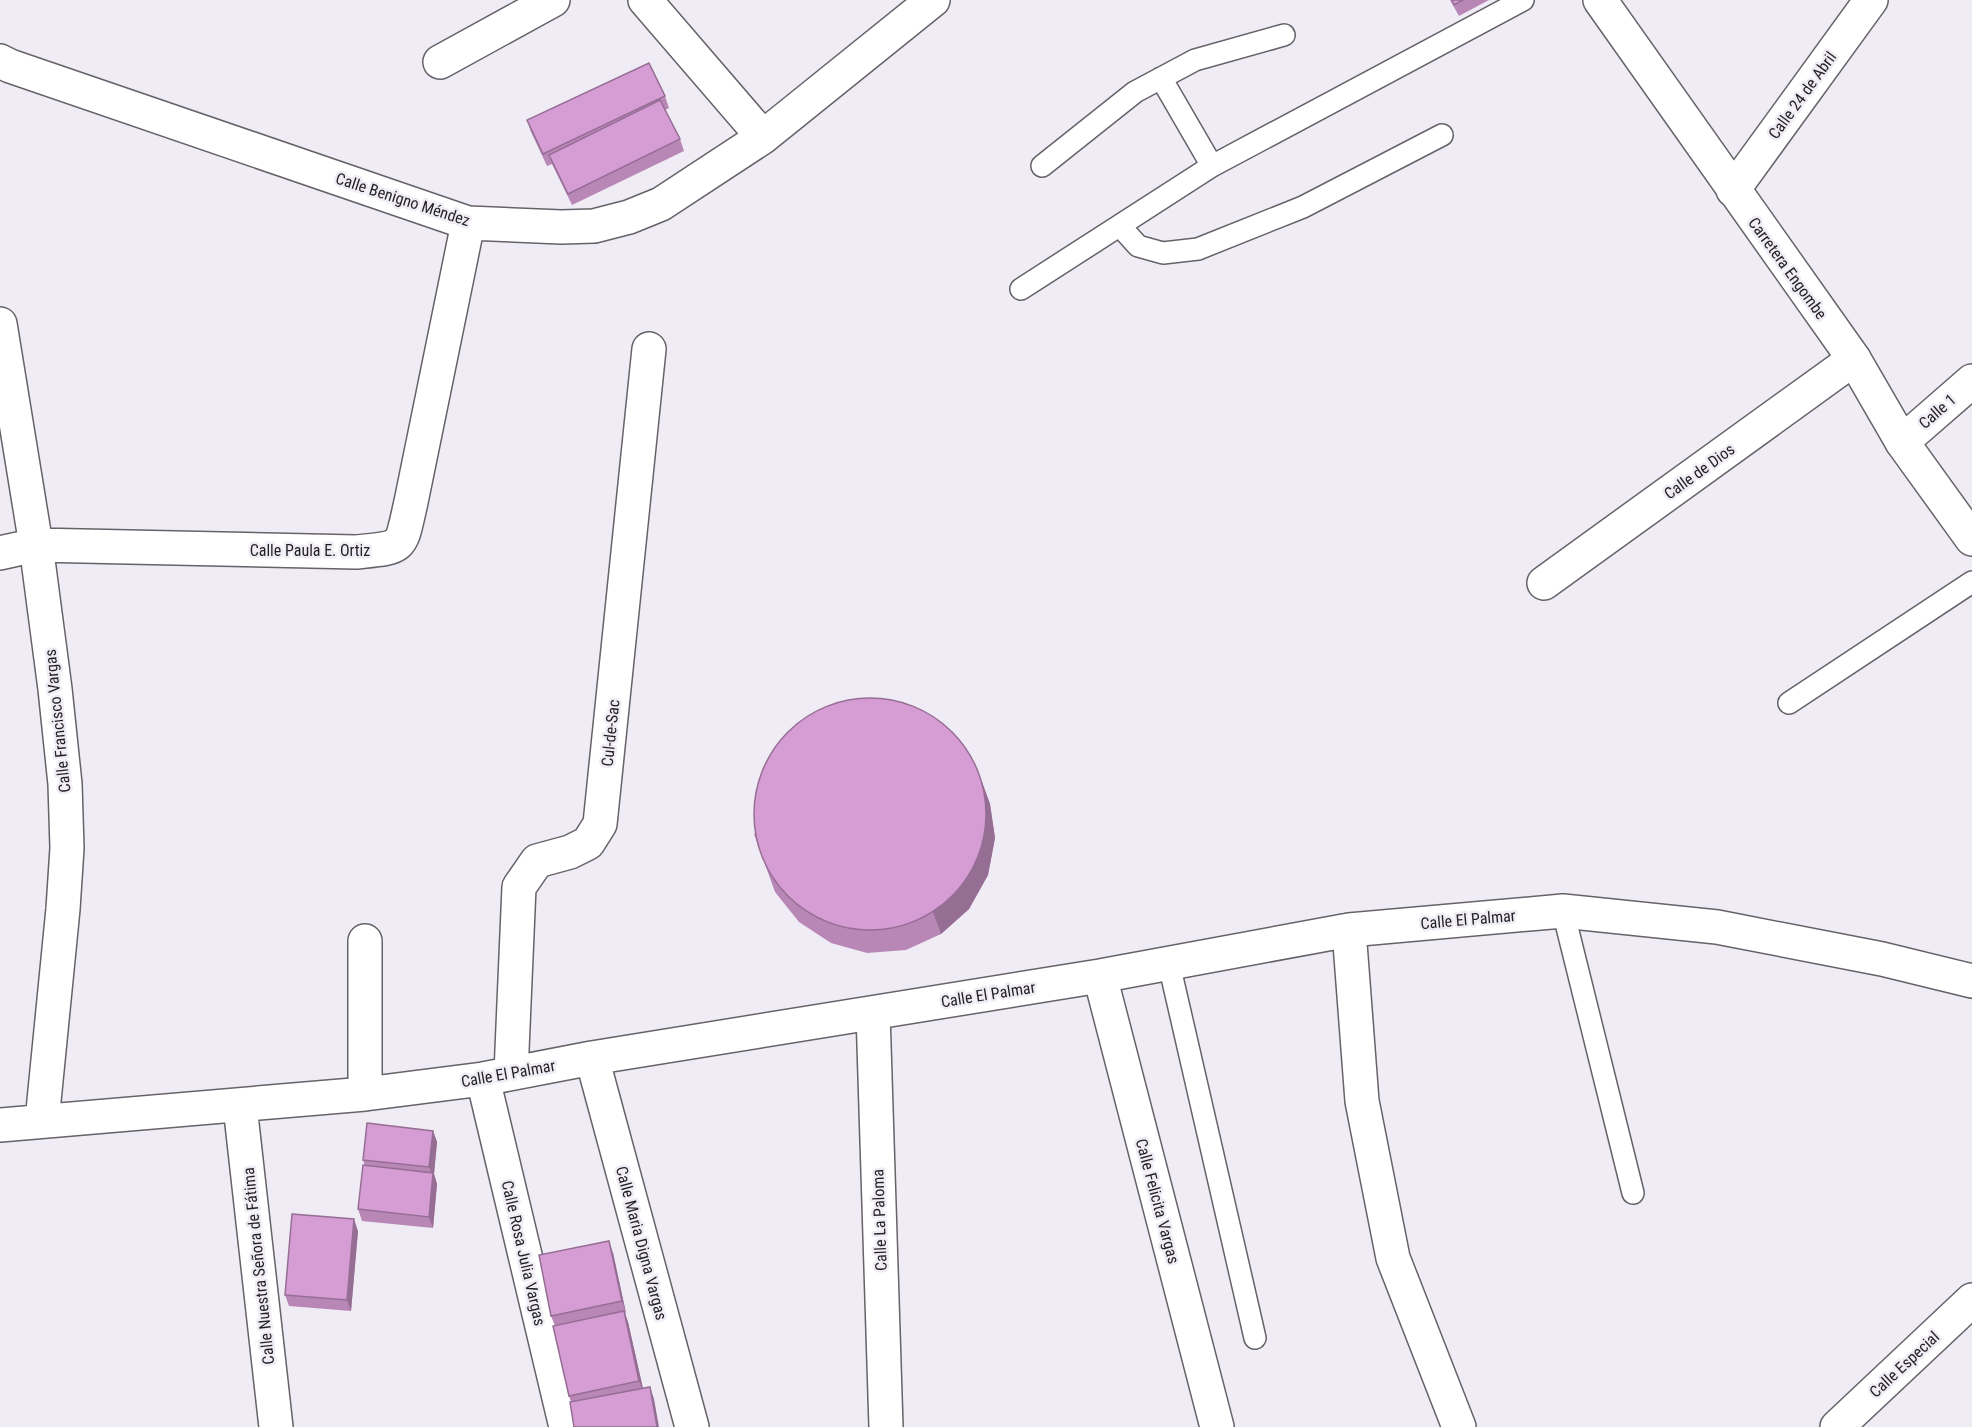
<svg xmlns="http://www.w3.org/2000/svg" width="1972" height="1427" font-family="'Roboto Condensed',sans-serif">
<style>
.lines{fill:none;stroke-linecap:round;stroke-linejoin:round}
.service-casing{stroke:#656269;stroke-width:24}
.minor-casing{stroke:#656269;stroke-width:36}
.tertiary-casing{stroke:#656269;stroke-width:36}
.service{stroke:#fff;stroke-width:21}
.minor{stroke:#fff;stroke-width:33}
.tertiary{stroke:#fff;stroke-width:33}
.wall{fill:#b887b6}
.shaded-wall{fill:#966e94}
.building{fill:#d69dd4;stroke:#966e94;stroke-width:1.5}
.labels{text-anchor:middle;stroke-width:5;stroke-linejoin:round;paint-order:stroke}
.street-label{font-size:16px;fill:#201f22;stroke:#f0ecf5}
</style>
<rect width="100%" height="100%" fill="#f0ecf5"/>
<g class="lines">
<defs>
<path id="service" d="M1161,78L1212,166
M1042,166L1135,92L1195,60L1284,35
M1120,226L1138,246L1163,253L1198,249L1303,207L1442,135
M1021,289L1212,166L1523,0
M1789,703L1972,582
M1563,911L1633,1193
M1169,964L1255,1338"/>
<path id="minor" d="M645,0L763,137
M0,61L10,66L468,223L561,227L594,226L629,217L661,204L763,137L933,0
M440,62L553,0
M1733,190L1871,0
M0,324L36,545L55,689L65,784L67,848L63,909L42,1121
M1902,442L1972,381
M0,553L36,545L356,552C405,547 400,550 411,502L468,223
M1544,583L1854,359
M1349,930L1362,1101L1393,1258L1459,1427
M365,941V1094
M1100,976L1217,1427
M873,1013L886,1427
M592,1058L692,1427
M511,1073L519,887L537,861L570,852L588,843L600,824L649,349
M483,1079L566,1427
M240,1106L276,1427
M0,1125L365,1094L483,1079L592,1058L1100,976L1349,930L1563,911L1717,927L1882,959L1972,981
M1837,1427L1972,1300"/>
<path id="tertiary" d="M1600,0L1854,359L1902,442L1972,539"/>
</defs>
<use href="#service" class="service-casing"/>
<use href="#minor" class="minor-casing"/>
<use href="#tertiary" class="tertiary-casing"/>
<use href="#service" class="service"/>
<use href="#minor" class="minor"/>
<use href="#tertiary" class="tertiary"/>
</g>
<path class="wall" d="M1450,0H1489L1459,16Z
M665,96L669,108L665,110L680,139L684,151L572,205L552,164L547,166L531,132L527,120Z
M982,782L990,804L995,838L988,875L969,909L941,934L906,950L867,953L831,943L799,922L775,892L754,834Z
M433,1131L437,1142L434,1174L437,1184L433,1228L362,1221L358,1209L365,1166L363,1160Z
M358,1231L351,1311L289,1306L285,1295Z
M613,1253L626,1313H625L628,1322L643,1389L654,1399L571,1402L569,1396L555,1326L551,1316Z"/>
<path class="shaded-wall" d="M982,782L990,804L995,838L988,875L969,909L941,934L933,912Z
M433,1131L437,1142L434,1174L437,1184L433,1228L429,1217L433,1177L429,1167Z
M354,1219L358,1231L351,1311L347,1300Z
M609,1241L613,1253L626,1313L622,1301Z
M624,1311L628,1322L644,1393L639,1381Z
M650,1387L654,1399L659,1427H657Z"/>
<path class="building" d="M1452,0H1463L1454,5Z
M649,63L665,96L543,154L527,120Z
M660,100L680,139L568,194L549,155Z
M754 814a116 116 0 1 1 232 0a116 116 0 1 1-232 0Z
M367,1123L433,1131L429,1167L363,1160Z
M363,1165L433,1173L429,1217L358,1209Z
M292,1214L354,1219L347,1300L285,1295Z
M609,1241L622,1301L551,1316L539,1255Z
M624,1311L639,1381L569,1396L553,1326Z
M650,1387L657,1427H574L570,1402Z"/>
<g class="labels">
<g class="street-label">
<text transform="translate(1802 95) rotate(-54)" y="6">Calle 24 de Abril</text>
<text transform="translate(403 199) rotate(18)" y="6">Calle Benigno Méndez</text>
<text transform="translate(1788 268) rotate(54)" y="6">Carretera Engombe</text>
<text transform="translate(1937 411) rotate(-41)" y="6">Calle 1</text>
<text transform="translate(1699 471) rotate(-36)" y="6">Calle de Dios</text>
<text x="310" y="556">Calle Paula E. Ortiz</text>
<text transform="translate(57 721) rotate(-96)" y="6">Calle Francisco Vargas</text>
<text transform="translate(610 733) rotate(-84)" y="6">Cul-de-Sac</text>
<text transform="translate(1468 919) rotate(-5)" y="6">Calle El Palmar</text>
<text transform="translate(988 994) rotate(-9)" y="6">Calle El Palmar</text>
<text transform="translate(508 1073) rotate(-10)" y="6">Calle El Palmar</text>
<text transform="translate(1158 1201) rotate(75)" y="6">Calle Felicita Vargas</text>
<text transform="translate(879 1220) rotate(-92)" y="6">Calle La Paloma</text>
<text transform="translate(642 1243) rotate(75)" y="6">Calle Maria Digna Vargas</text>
<text transform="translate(524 1253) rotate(77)" y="6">Calle Rosa Julia Vargas</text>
<text transform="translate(258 1266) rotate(-96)" y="6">Calle Nuestra Señora de Fátima</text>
<text transform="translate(1904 1364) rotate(-43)" y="6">Calle Especial</text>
</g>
</g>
</svg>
